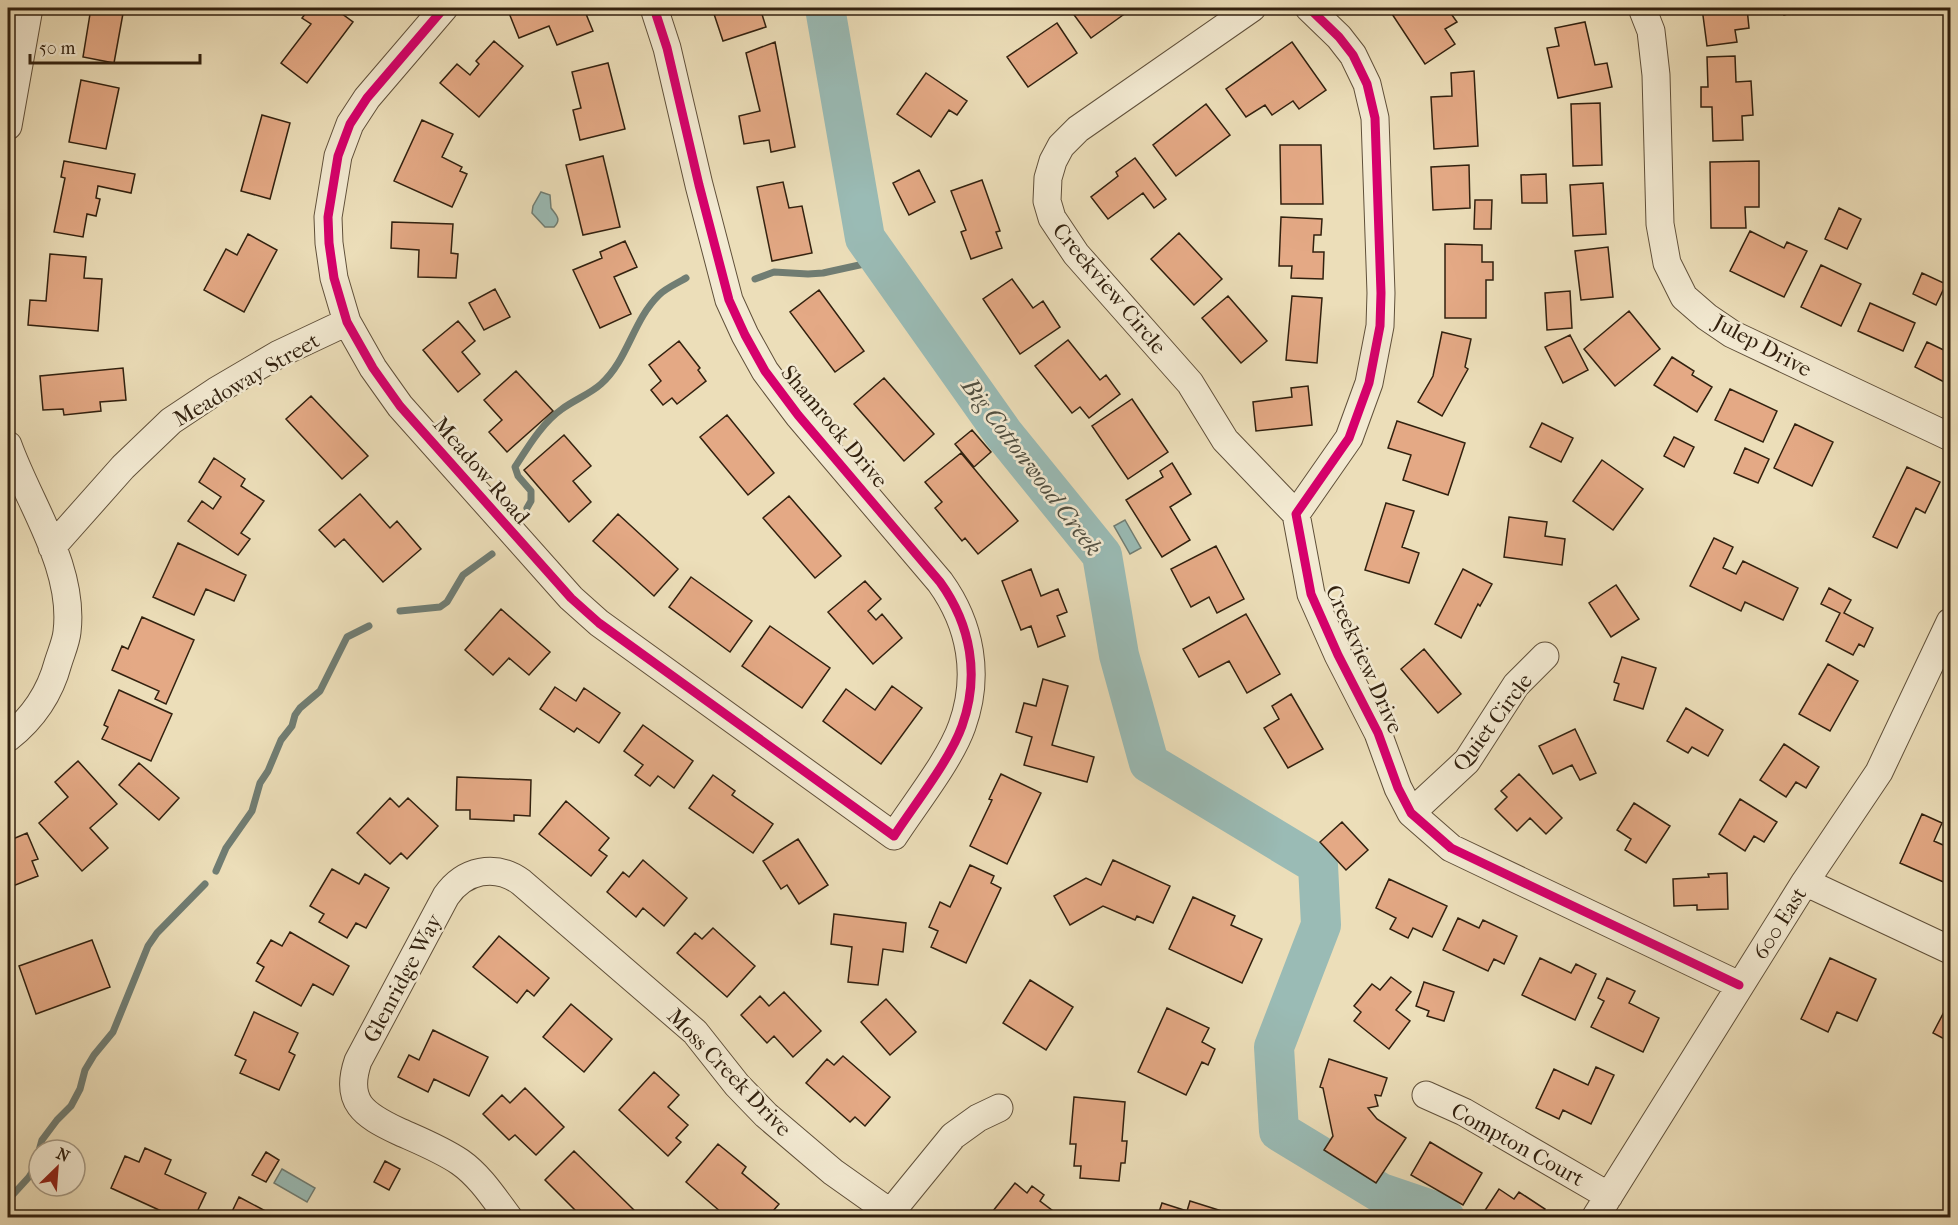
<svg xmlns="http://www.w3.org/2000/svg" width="1958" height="1225" font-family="'IM FELL French Canon',serif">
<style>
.water{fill:#9abbb5;stroke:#707d73;stroke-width:1.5}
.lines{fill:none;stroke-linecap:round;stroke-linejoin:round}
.stream{stroke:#707d73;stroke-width:7}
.river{stroke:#9abbb5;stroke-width:40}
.building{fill:#e4a985;stroke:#32210f;stroke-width:1.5}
.minor-casing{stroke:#60503a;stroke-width:29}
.minor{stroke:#f3ead2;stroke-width:27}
.cycleway-casing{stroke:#f3ead2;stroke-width:13}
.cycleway{stroke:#d6006c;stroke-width:9}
.labels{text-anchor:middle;stroke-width:5;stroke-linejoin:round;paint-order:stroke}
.street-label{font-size:22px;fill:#32210f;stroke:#f3ead2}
.water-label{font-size:24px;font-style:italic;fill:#514f41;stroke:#f3ead2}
</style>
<rect width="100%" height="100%" fill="#ecdeb9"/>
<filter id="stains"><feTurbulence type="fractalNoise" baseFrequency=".00333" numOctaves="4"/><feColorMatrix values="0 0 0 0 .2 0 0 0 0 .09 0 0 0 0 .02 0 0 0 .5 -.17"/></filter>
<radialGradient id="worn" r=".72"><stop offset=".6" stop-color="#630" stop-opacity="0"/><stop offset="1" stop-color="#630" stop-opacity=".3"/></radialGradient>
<path class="water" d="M541,192L550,195L551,208C556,215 562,219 554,227H545L532,213L533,206Z
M1125,520L1141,548L1130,554L1114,526Z
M282,1169L315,1188L307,1202L274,1183Z"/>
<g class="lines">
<path class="stream" d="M755,279L774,272L808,274L823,273L864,264L879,257
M527,508L531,501V491L518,476L515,467C528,447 542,423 562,409C574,400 590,394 601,384C628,360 633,320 659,295C666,288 678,283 686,278
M400,611L440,607L447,602L463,575L492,554
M216,871L226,848L252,811L260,783L268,771L281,740L292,726L295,715L300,708L320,691L347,637L369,626
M8,1200L29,1177L34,1169L42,1140L57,1120L71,1106L80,1089L85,1070L94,1055L113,1032L148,946L157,933L205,884"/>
<path class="river" d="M825,8L865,238L1003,433L1102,555L1119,655L1149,763L1318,865L1321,925L1274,1047L1279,1131L1381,1193L1437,1212L1445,1218"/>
</g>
<path class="building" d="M91,8H124L114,63L83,57Z
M310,8H334L353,22L307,83L281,63L311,24L302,18Z
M507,8H589L584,9L593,31L557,45L549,26L519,38Z
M712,8H760L766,27L723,41Z
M1069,8H1128L1130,10L1091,38Z
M1402,8H1447L1457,22L1445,29L1455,44L1425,64L1392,14Z
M1702,8H1747L1749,28L1735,30L1737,42L1707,46Z
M1781,8H1807L1784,15Z
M1585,22L1595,65L1607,63L1612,87L1558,98L1547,48L1559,46L1555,28Z
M1057,23L1077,53L1028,87L1007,57Z
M494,41L523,66L479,117L440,83L457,64L470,75L479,64L476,61Z
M775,42L795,147L771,152L769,140L744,144L739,116L760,111L746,53Z
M1292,42L1326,90L1299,109L1293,101L1272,115L1265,105L1246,117L1226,89Z
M1735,56L1736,82L1751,81L1753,115L1742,116L1743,140L1713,141L1712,107H1701V87H1708L1707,57Z
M608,63L625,129L580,140L573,110L581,108L572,72Z
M1474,71L1478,146L1434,149L1431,97L1452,96L1451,73Z
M926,73L967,101L957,115L949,110L931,137L897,114Z
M81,80L119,88L106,149L69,142Z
M1600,103L1602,165L1573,166L1571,104Z
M1206,104L1230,135L1176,176L1153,145Z
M262,115L290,123L270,199L241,191Z
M422,120L453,134L442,157L462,167L460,171L467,174L452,207L394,181Z
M1280,145H1321L1323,204H1281Z
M603,156L620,227L583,235L566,165Z
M1135,158L1166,199L1154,208L1143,193L1108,219L1091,197L1118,176L1116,172Z
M64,161L135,174L131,193L98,186L96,198L100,199L96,216L87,214L83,237L54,232L65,178L61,177Z
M1759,161V207H1745L1746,228H1711L1710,162Z
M1469,165L1470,208L1433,210L1431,167Z
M919,170L935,202L909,215L893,183Z
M1546,174L1547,203H1522L1521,175Z
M982,180L1000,231L996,232L1002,248L971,259L961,232L966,230L951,191Z
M783,182L789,208L802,206L812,253L772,261L757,187Z
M1603,183L1606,234L1573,236L1570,185Z
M1475,200H1492L1491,229H1474Z
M1839,208L1861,219L1847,249L1825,239Z
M1281,217L1322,219L1321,235H1314L1313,252H1324L1323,279L1291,278L1292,266H1279Z
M392,222L453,224L451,253L458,254L456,278L418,277L419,250L391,248Z
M1750,231L1784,248L1787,242L1807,251L1784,297L1730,271Z
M1179,233L1222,279L1194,305L1151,259Z
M248,234L277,250L244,312L204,290L226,249L237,255Z
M625,241L637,267L614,277L631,314L600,328L573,270L602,258L600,252Z
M1445,244L1482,245V262H1493V280H1486V318H1445Z
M1608,247L1613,297L1581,300L1575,251Z
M50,254L86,257L84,278L102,279L98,331L28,325L30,300L46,301Z
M1821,265L1861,284L1841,326L1801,307Z
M1922,273L1946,284L1936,305L1913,294Z
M1012,279L1033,308L1043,301L1060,327L1020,354L983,299Z
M495,289L510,317L484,330L469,303Z
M819,290L864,351L835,372L790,312Z
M1570,291L1572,328L1547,330L1545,293Z
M1228,296L1267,341L1241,363L1202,318Z
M1292,296L1322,298L1317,363L1286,360Z
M1870,303L1915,323L1903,351L1858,331Z
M1629,311L1660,349L1615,386L1584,349Z
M458,321L475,341L462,352L480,374L458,392L423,350Z
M1442,332L1471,339L1465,367L1468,369L1442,416L1418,402L1433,376Z
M1570,335L1588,370L1563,383L1545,347Z
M1068,340L1100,380L1106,375L1120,394L1089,418L1080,407L1072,413L1035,366Z
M679,341L700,368L698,370L706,381L677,404L672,398L663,405L651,390L661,381L649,365Z
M1927,342L1950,353V385L1915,367Z
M1672,357L1694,371L1692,375L1712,387L1697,412L1654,385Z
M123,368L126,400L100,402L101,411L64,415L63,409L43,410L40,376Z
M516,371L553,411L507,452L489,432L502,420L484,400Z
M884,378L934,434L904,461L854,404Z
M1308,386L1312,425L1256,431L1253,402L1292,397L1291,388Z
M1730,389L1777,411L1763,442L1715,420Z
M311,396L368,456L342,479L286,419Z
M1132,399L1168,452L1128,479L1092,426Z
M727,415L774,473L748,495L700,437Z
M1397,421L1465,443L1448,495L1403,480L1411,455L1388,448Z
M1542,423L1573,438L1561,462L1530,447Z
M1795,424L1833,442L1812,486L1774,468Z
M972,430L991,452L974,467L955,444Z
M564,435L591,466L573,481L591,502L569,522L524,470Z
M1674,437L1694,447L1684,467L1664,456Z
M1745,448L1769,459L1758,483L1734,473Z
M961,453L1018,521L978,554L965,538L962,541L935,508L942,502L925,482Z
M214,458L245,479L241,486L264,501L241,533L250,539L238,555L188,521L202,501L213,509L221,497L199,482Z
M1602,460L1643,489L1613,530L1573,501Z
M1172,463L1191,494L1170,507L1190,540L1162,557L1126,500L1163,477L1160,471Z
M1907,467L1940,482L1925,513L1916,508L1897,548L1873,537Z
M360,494L390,528L397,521L421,549L383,582L344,539L335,547L319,530Z
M789,496L841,556L815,578L763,518Z
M1386,503L1414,511L1402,547L1419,553L1409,583L1365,570Z
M618,514L678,569L654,596L593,541Z
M1509,517L1547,522L1545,536L1565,539L1562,565L1504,557Z
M1714,538L1733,547L1723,568L1736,574L1743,561L1798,588L1783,620L1745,602L1741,611L1690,586Z
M178,543L246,575L234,601L206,589L194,615L153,597Z
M1216,546L1244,599L1217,613L1209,597L1191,607L1171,569Z
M1031,569L1041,596L1058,589L1067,612L1057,616L1065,636L1038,647L1031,626L1021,630L1002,581Z
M1463,569L1492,584L1480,606L1478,604L1461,638L1435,624Z
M691,577L752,621L730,652L669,607Z
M865,581L881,599L868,611L876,620L882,614L902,638L873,664L828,612Z
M1616,585L1639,619L1611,637L1589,603Z
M1829,588L1851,600L1844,613L1873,628L1864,647L1859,644L1853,655L1826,641L1840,613L1821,604Z
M501,609L550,652L529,675L509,658L493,675L465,650Z
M1246,614L1280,674L1247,693L1229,661L1199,677L1183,649Z
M142,617L194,640L166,704L155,699L159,691L112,670L122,646L128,649Z
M770,626L830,668L802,708L742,666Z
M1424,649L1461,694L1438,713L1401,669Z
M1622,657L1656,668L1643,709L1614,700L1619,684L1614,682Z
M1828,664L1858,681L1830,731L1799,714Z
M1043,679L1068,686L1052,745L1094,757L1087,782L1024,765L1032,737L1016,732L1024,703L1036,706Z
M892,686L922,708L881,764L823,721L846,689L875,710Z
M555,687L576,701L584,688L620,713L599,743L577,728L574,732L540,709Z
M119,690L172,714L151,761L102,739L108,727L104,725Z
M1291,694L1323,749L1288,768L1264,728L1279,719L1272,706Z
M1686,708L1723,730L1708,756L1692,747L1688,753L1667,741Z
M643,725L693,761L674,788L658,776L650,786L635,775L643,765L624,751Z
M1575,729L1596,773L1580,780L1572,765L1553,774L1539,746Z
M1784,744L1819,767L1806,788L1796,782L1786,797L1760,780Z
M78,761L117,804L90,828L108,848L82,871L39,823L68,797L55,782Z
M139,763L179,798L159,820L119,785Z
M1001,774L1041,793L1007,864L970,846L992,800L989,799Z
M1519,774L1562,818L1546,834L1530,818L1517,831L1495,809L1507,797L1501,791Z
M713,775L735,791L732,795L773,824L753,853L689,808Z
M457,777L531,780L530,816L514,815V821L470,819V810H456Z
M390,798L399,807L408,798L438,826L407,859L401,853L390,864L357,833Z
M1740,799L1777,822L1764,842L1754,836L1745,851L1719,834Z
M566,801L609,838L599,850L607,856L591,876L539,834Z
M1634,803L1670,826L1646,863L1625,850L1631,839L1617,830Z
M1922,814L1942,823L1934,841L1950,848V877L1948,884L1900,863Z
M1342,822L1368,850L1346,870L1320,842Z
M27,833L38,859L32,861L38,876L8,888V841Z
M798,839L828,885L799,904L787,885L781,889L763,861Z
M643,860L687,898L664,926L643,908L636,917L607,892L623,872L629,877Z
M1113,860L1170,886L1153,923L1137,916L1135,920L1103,906L1070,925L1054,896L1086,878L1101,885Z
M970,865L994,876L991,883L1001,888L966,963L931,947L938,931L929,927L940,902L950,907Z
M332,869L359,884L365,874L389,888L366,928L356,923L347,938L319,922L324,914L310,906Z
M1727,873L1728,909L1697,910V905L1674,906L1673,879L1709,877L1708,874Z
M1389,879L1447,906L1432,937L1413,928L1408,938L1390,929L1396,918L1376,908Z
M1193,897L1235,916L1231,925L1262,939L1242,983L1169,949Z
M834,914L906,923L903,952L883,949L878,985L848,982L852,947L831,944Z
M1458,918L1479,928L1483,920L1517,936L1504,964L1494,959L1488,971L1443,950Z
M713,928L755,966L727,997L677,953L695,933L702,939Z
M290,932L349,966L333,995L313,984L301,1006L256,981L264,967L257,963L271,940L282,946Z
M499,936L549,978L534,996L527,990L517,1003L473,967Z
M92,940L110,987L36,1014L19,966Z
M1540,958L1571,973L1576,964L1596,974L1575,1020L1522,995Z
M1830,958L1876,979L1857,1021L1837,1012L1828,1032L1801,1019Z
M1391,977L1411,992L1396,1010L1410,1021L1389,1049L1354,1021L1361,1012L1354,1006L1372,984L1380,990Z
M1607,978L1635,991L1629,1003L1659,1018L1643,1052L1591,1027L1604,1001L1598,998Z
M1030,980L1073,1007L1046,1050L1003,1023Z
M1424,982L1454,992L1444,1021L1427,1016L1429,1011L1416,1006Z
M784,992L821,1031L793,1057L774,1036L767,1043L741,1015L760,996L769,1006Z
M886,999L916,1032L890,1055L861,1022Z
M571,1004L612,1039L584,1072L543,1037Z
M1167,1008L1209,1028L1202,1042L1215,1049L1208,1065L1202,1062L1186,1095L1138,1072Z
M1946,1008L1950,1010V1042L1933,1033Z
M254,1012L298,1033L289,1052L295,1055L279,1090L240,1073L246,1060L235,1055Z
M433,1030L488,1057L469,1096L434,1079L428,1092L398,1077L409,1055L419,1060Z
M843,1056L890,1097L865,1126L855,1117L850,1122L806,1083L827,1059L834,1065Z
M1329,1059L1387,1078L1381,1096L1375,1095L1378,1106L1368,1108L1377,1119L1406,1138L1376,1183L1324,1150L1333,1136L1323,1088L1320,1087Z
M1596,1067L1614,1075L1591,1124L1563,1110L1559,1119L1536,1108L1554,1069L1588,1085Z
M654,1072L679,1095L668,1107L688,1125L676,1138L681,1142L668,1156L619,1110Z
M525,1088L564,1127L536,1155L515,1135L509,1140L483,1114L502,1095L510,1103Z
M1074,1097L1125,1102L1122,1141H1127L1125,1163H1121L1119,1181L1080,1178L1081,1166H1074L1076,1144H1070Z
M1430,1142L1482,1173L1463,1205L1411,1175Z
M718,1144L746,1167L742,1173L779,1204L767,1218H728L686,1182Z
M145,1148L171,1160L165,1174L206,1193L197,1212L202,1215L201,1218H169L170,1215L111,1188L125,1156L139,1162Z
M574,1151L634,1210L627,1218H575L579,1214L545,1180Z
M266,1152L279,1160L266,1182L252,1175Z
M385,1161L400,1169L389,1190L374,1182Z
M1015,1183L1027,1193L1032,1186L1044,1195L1040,1201L1057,1214L1054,1218H1001L993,1211Z
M1499,1189L1514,1199L1519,1192L1545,1209L1540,1218H1480Z
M239,1197L273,1215L271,1218H229Z
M1190,1201L1244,1218H1157L1162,1203L1187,1211Z"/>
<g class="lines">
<defs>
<path id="minor" d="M444,8L367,98L350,124L338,156L328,217L329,243L334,278L347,322L373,368L400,406L571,598L599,623L894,836C914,805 950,760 962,726C980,676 971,625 940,582L798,415L765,371L745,335L729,300L699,185L667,48L654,8
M1252,8L1078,129L1061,146L1053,161L1048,178L1047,201L1052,218L1076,254L1190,383L1225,440L1296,514
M1309,8L1339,37L1353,55L1367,84L1375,118L1381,293L1380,326L1369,383L1349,438L1296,514L1311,594L1338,655L1378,733L1398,788L1411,813L1451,848L1739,985
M1642,8L1651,31L1656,75L1660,224L1667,263L1684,297L1707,317L1732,334L1950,437
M8,126L29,8
M8,445C29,504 75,567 67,632C66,642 61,653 58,663C50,693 32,719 8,738
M52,547L123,467L171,421L216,391L279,354L347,322
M1411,813L1467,761L1516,685L1545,656
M1805,882L1950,950
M1426,1095L1464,1112L1609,1196
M891,1212L953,1136L978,1118L999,1108
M509,1218C494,1198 480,1176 460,1162C441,1149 418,1140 398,1131C364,1115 344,1102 358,1061L446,896C464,870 495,863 521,882L695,1032L737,1085L766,1115L833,1172L898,1218
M1595,1218L1805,882L1879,772L1950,622"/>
</defs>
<use href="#minor" class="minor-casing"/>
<use href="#minor" class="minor"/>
<defs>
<path id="cycleway" d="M444,8L367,98L350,124L338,156L328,217L329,243L334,278L347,322L373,368L400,406L571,598L599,623L894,836C914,805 950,760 962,726C980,676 971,625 940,582L798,415L765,371L745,335L729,300L699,185L667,48L654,8
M1309,8L1339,37L1353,55L1367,84L1375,118L1381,293L1380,326L1369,383L1349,438L1296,514L1311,594L1338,655L1378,733L1398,788L1411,813L1451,848L1739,985"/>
</defs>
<use href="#cycleway" class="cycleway-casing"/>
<use href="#cycleway" class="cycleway"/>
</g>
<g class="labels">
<g class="street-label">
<text transform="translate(1110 288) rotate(50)" y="8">Creekview Circle</text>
<text transform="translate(1763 345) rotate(28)" y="8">Julep Drive</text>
<text transform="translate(246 379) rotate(-30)" y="8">Meadoway Street</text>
<text transform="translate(835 426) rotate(50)" y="8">Shamrock Drive</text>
<text transform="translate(482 470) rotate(49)" y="8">Meadow Road</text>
<text transform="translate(1365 659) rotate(66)" y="8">Creekview Drive</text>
<text transform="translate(1492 722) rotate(-53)" y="8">Quiet Circle</text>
<text transform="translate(1779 923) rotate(-58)" y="8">600 East</text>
<text transform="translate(402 978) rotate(-62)" y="8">Glenridge Way</text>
<text transform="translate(730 1072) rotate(46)" y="8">Moss Creek Drive</text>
<text transform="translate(1518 1144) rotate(29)" y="8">Compton Court</text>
</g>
<g class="water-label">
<text transform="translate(1032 467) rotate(53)" y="8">Big Cottonwood Creek</text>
</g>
</g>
<rect width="1958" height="1225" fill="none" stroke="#ecdeb9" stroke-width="30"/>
<rect x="9" y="9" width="1940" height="1207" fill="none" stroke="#32210f" stroke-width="3"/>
<rect x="15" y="15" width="1928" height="1195" fill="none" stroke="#32210f" stroke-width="1.5"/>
<g transform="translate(57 1168) rotate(25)"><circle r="28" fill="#f3ead2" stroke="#a69a84" stroke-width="1.5"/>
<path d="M0-4.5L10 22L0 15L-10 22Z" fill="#8f2418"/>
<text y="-9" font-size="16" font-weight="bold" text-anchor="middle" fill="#32210f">N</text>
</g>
<path d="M30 54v9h170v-9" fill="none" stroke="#32210f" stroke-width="3"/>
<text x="39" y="54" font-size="18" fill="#32210f" stroke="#f3ead2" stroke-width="4.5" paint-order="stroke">50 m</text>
<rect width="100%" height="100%" filter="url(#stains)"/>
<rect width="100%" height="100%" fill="url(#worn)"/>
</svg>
